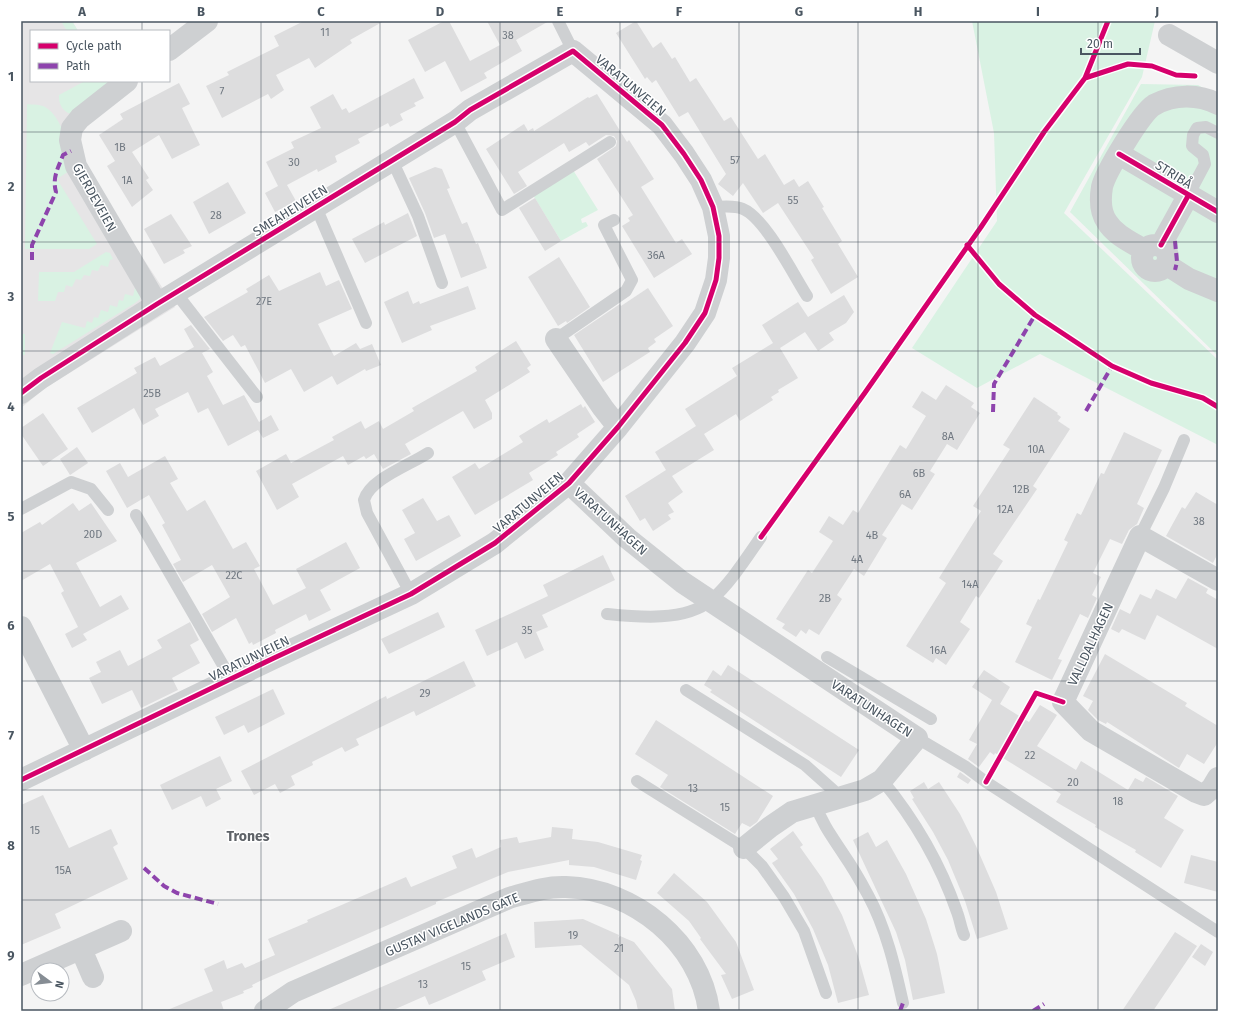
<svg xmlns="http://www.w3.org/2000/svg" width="1239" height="1032" font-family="'Fira Sans',sans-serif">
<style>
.education{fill:#e6e5e6}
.green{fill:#d9f2e3}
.building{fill:#ddddde}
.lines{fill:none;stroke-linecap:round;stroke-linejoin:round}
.lane{stroke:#ced0d2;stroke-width:12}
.street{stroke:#ced0d2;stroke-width:22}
.quiet{stroke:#8e44ad;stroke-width:4;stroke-dasharray:8 4;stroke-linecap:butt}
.cycleway-casing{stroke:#fff;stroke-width:8}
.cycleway{stroke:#d6006c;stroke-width:5}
.grid{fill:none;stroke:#4a5661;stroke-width:1;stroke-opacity:0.55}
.labels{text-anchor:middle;stroke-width:3;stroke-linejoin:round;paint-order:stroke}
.number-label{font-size:11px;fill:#707881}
.street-label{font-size:13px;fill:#4a5661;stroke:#fff}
.neighbourhood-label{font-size:14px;font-weight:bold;fill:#5f6368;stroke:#fff}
.neatline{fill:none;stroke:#4a5661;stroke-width:1.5}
.grid-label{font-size:13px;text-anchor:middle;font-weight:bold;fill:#4a5661}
</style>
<rect width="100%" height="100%" fill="#f4f4f4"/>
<path class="education" d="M21,21H72L78,31H31V81H108L112,87L78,137V147L93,182L175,307L44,389L21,408Z"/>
<path class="green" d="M61,21H72L78,31H67Z
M972,21H1155L1142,77L1064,213L1218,360V445L1040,354L977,388L912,348L997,221L994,133Z
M85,81H108L110,85L73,114C64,114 58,104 59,95Z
M1141,84L1198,85L1218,96V356L1070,212Z
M27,104C33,105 40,104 45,107C64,118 68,150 72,169L57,179L97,244L89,249H25Z
M573,170L598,210L581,219L582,223L586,222L588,226L561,241L533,195Z
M106,252L110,253L113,259L110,260L108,267L101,265L98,271L92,270L90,276L84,275L81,280L76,279L72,287L66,285L64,292H58L55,301H38L39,272H74Z
M135,288L141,294L140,299L135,303L53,354L50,353L62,322L85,328L87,321L92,323L94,317L98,318L101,310L108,312L110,305L117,307L119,300L123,301L125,294L133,296Z
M21,334H25V355H21Z"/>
<path class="building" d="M304,21H384L350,40L352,43L315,68L309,58L276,75L284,90L271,99L268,94L222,118L206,86L229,75L227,72L279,46L274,36Z
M444,21H449L470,61L500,45L487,21H549L516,40L522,51L484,73L487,78L461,92L445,61L425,72L408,40Z
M636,21L653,48L661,42L672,59L675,57L690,82L696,78L724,121L731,117L758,159L765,154L784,185L794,179L799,187L808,181L824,207L822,208L842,241L838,244L858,277L831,294L811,260L814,258L778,203L763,213L743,183L733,196L718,184L726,174L688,112L679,117L656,80L652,83L647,77L645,79L616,33Z
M414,78L424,98L414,103L416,106L400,114L403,120L390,127L388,123L358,139L360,143L335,156L337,162L318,172L317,169L287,185L296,201L275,212L265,193L278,186L266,162L294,148L291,142L321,128L310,107L333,94L342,110L346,108L349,113Z
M179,83L190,104L182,108L200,145L172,159L159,135L132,152L149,178L146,180L153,190L132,207L107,166L115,161L99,135L123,119L120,114Z
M597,94L627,142L629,140L654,179L641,187L676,243L682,239L692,254L654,278L622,226L630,221L628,218L633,215L597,159L616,146L617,141L614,136L606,135L589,146L586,142L569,152L564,143L518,172L527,186L514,194L486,149L524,124L528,131L533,128L534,131L588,97L589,98Z
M435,167L442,169L450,188L447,189L462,224L467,222L476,244L478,243L487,268L461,278L445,234L434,238L425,213L409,178Z
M228,182L246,213L209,234L193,202Z
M535,198L561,241L545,251L519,208Z
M408,213L417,236L365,263L352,239L384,222L385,225Z
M171,214L192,246L183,250L185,253L164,264L144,229Z
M559,257L590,307L567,323L566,321L558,326L528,277Z
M320,272L326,286L339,280L352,309L318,324L334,356L356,343L360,349L372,344L381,365L366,371L365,369L337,385L332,376L304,392L291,369L265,383L245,345L241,347L233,335L223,341L204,317L248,292L246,289L269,275L279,291Z
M468,286L476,309L430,326L432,330L402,343L384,302L408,291L413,304L419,301L420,304Z
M648,288L673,326L654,339L656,342L648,348L650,352L603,382L574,335L620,304L621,306Z
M844,295L854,312L846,323L829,333L834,340L818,351L805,332L780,348L798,378L778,390L779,392L771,397L773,400L740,421L736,414L704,434L714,450L672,476L683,492L668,503L674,512L668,515L671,519L653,531L645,518L640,521L625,496L666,470L655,452L696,426L685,409L737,376L732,368L773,343L762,325L798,302L808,317Z
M191,325L210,349L202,353L213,372L207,376L223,405L244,395L259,422L271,415L279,430L263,438L258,430L228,446L208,408L198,413L188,392L155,409L159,416L143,425L134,408L92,433L77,408L137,373L134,368L155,357L160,366L194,347L184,329Z
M516,341L531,365L527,368L530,372L485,400L492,413V419L474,429L463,411L405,444L411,454L383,469L374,454L366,459L364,456L348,465L343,456L292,484L299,497L277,510L256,471L286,454L291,463L334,440L332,437L361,421L365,429L379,421L383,429L414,411L412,408L477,371L475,367Z
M946,385L974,403L971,407L980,413L957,450L947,444L930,471L935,474L912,510L902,504L882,535L887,538L864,576L854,569L837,595L842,599L819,635L809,629L806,634L801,630L796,637L782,628L785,624L776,619L808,570L812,573L833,541L819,532L829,516L843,525L853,510L858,513L900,445L906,449L926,416L912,407L922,391L936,400Z
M1034,397L1058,413L1057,414L1061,417L1058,421L1070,429L1033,486L1037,489L993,554L1003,561L979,598L976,596L960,622L970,629L946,665L936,658L933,663L906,646L946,583L939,578L981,511L973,506L1010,449L1003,445Z
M581,404L583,408L585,406L595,422L577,434L579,437L556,452L558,455L529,473L533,480L475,515L452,477L475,463L479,469L523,442L519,436L547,419L549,423Z
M43,413L68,449L43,466L21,434V428Z
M1124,432L1162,450L1137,504L1144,508L1137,524L1129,530L1122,544L1110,539L1093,573L1101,577L1092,595L1097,598L1088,618L1080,614L1058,659L1062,660L1052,680L1015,662L1032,627L1026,624L1038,599L1040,600L1068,542L1064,540L1077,513L1081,515L1101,473L1104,474Z
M77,447L88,463L70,475L60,459Z
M165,456L178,479L170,483L187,511L205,500L233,549L246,542L260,566L254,569L273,605L306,588L296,569L346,542L360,568L320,590L331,610L309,621L306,614L275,630L276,633L253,645L252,642L249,644L236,618L212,632L202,614L230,597L212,565L183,582L173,564L181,560L162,525L165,523L149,495L127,508L106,471L120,463L128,477Z
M1196,492L1218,505V553L1213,563L1166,536L1182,507L1185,509Z
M423,498L437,521L449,515L461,536L416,561L404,539L415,533L402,510Z
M73,503L79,511L91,503L117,541L76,563L100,607L121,595L129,609L83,634L87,640L72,648L65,634L78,627L61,593L64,591L50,564L21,581V533L40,522L42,525Z
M603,555L615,580L542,615L548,627L536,632L544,650L525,659L517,642L487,656L475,630L548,596L543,585Z
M1188,578L1208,589L1206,593L1218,600V649L1157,615L1145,640L1122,629L1119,633L1111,629L1120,609L1130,614L1140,594L1151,599L1156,589L1176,599Z
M438,612L445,627L389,654L381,639Z
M190,622L199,640L190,645L200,663L172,678L178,690L141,708L132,690L102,704L89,678L101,672L96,662L120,650L128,666L162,648L157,640Z
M1105,654L1187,703L1185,706L1218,726V742L1204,764L1187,754L1179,768L1107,722L1106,724L1098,720L1088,710L1093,701L1083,696Z
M464,661L476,686L416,716L414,711L356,739L359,745L345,752L342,747L312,762L313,765L291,776L295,785L280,793L275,784L254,795L241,771L386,696L387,699Z
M728,665L859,750L841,777L710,692L712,690L704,685L713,670L721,676Z
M984,670L1010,687L1000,704L1029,722L1040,705L1057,715L1037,746L1076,770L1081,761L1128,790L1135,778L1143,782L1146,777L1178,796L1164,818L1184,830L1161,868L1135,852L1136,850L1095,827L1096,825L1056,802L1061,794L995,753L994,755L990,752L979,767L968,759L977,744L969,740L992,700L972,687Z
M273,689L285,714L248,733L244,725L224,735L215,717Z
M656,720L773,796L757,822L750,827L742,823L735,834L660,787L668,775L635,754Z
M220,756L232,781L216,789L221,799L206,807L201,796L172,810L160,785Z
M960,772L971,780L968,784L957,777Z
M924,782L928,789L939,782L960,814L976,846L996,892L1008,929L977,939L965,901L948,860L933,832L912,799L914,798L910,791Z
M43,795L69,848L111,829L118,844L113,847L128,879L55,914L61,928L21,945V805Z
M552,827L573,829L572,839L598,842L642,855L640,860L642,861L636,880L594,867L569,865V860L508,872L436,902V904L260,981L252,985L253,987L243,991L244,993L221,1002L224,1011H165L213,991L204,969L224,960L227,969L242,963L245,968L275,955L268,939L308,922L307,920L406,877L411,887L457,868L452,856L472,848L476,858L501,847L500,840L517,837L519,843L551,837Z
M793,831L803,845L800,847L822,878L842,915L858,956L869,995L838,1003L828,965L813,929L794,894L772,863L778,859L770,849Z
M868,832L876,847L887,840L906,874L926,919L937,954L945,993L913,1000L905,960L896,932L853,840Z
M1191,855L1218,862V892L1184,883Z
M674,873L707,902L736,942L754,990L732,999L721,975L726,974L700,939L701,938L689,921L657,893Z
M583,919L619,935L618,938L620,936L634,942L672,989L675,1011H638L636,1001L629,985L581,945L535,948L534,922Z
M1175,932L1197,946L1153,1011H1122Z
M506,933L515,957L482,971L486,980L441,1000L429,1005L425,996L391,1011H326Z
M1201,944L1213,952L1205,966L1192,957Z"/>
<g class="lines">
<path class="lane" d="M558,21L573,51
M455,122L502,210L610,142
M392,160L418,216L442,283
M1188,196L1205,164L1203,155L1192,146L1193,135L1197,128L1206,127L1218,133
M316,207L366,323
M713,207C723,207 734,205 743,209C765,218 793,274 807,296
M176,293L257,397
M556,339L626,291L632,280L604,225L614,220
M21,509L71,482L91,489L108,510
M136,515L231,679
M1140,536L1164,488L1184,440
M411,594L367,513L364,500C370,479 410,465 428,453
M607,614C637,617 686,622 711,600C730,584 747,557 761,537
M827,657L931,719
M686,690L805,765L833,790L838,798
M917,738L966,767L986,782L1218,932
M882,780C915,820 940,863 957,912C960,920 961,928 964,935
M637,781L744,848L762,866L784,897L804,931L826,993
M816,805C822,824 833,838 844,855C853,868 861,882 868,895C886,928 895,967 903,1003"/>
<path class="street" d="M1169,35L1218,63
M169,50L207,21
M127,81L80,118L72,128L70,140L76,166L157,304
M1119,154L1218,212
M1142 258a13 13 0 1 1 26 0a13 13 0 1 1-26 0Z
M1161,245L1188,196
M1144,250C1131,242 1115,235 1107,222C1100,212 1100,199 1102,187C1105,173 1141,113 1154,105C1174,94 1198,94 1218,104
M1167,265L1189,279L1218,291
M556,339L603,408L618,427
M21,393L41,378L157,304L455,122L470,110L573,51L662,125L684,154L701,180L713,207L719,236V258L716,280L705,313L685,343L618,427L569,483L495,543L411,594L274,658L21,780
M569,483L627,538L682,582L917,738L882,780L865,790L792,812L770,827L744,848
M1218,580L1140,536L1063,702L1091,731L1196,792L1204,795L1212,788L1218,778
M21,627L84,750
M81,949L93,977
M21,975L121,931
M265,1011L293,992L509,898C527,893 546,886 566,887C634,889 700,943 709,1011"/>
<path class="quiet" d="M1175,241L1177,262L1175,270
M32,260V245L56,192C52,178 58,168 63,155L71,151
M1086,411L1112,366
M993,412L994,384L1035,315
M144,868L164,886L177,893L218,904
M900,1011L903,1003
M1033,1011L1044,1004"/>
<defs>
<path id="cycleway" d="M1085,78L1108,21
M1119,154L1218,212
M967,245L999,284L1035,315L1112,366L1151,383L1203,398L1218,407
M1161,245L1188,196
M21,393L41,378L157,304L455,122L470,110L573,51L662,125L684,154L701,180L713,207L719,236V258L716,280L705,313L685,343L618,427L569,483L495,543L411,594L274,658L21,780
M761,537L864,394L981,227L1044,132L1085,78L1128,64L1152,66L1176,75L1195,76
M986,782L1036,693L1063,702"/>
</defs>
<use href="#cycleway" class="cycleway-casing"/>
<use href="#cycleway" class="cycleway"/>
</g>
<path class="grid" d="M142,21V31M261,21V1011M380,21V1011M500,21V1011M620,21V1011M739,21V1011M858,21V1011M978,21V1011M1098,21V1011M142,81V1011M21,132H1218M21,242H1218M21,351H1218M21,461H1218M21,571H1218M21,681H1218M21,790H1218M21,900H1218"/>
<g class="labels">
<g class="number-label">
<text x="325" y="36">11</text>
<text x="508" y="39">38</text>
<text x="222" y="95">7</text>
<text x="120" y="151">1B</text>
<text x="735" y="164">57</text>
<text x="294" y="166">30</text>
<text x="127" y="184">1A</text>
<text x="793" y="204">55</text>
<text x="216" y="219">28</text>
<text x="656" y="259">36A</text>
<text x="264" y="305">27E</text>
<text x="152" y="397">25B</text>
<text x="948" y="440">8A</text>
<text x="1036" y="453">10A</text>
<text x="919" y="477">6B</text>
<text x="1021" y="493">12B</text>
<text x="905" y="498">6A</text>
<text x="1005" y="513">12A</text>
<text x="1199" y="525">38</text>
<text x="93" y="538">20D</text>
<text x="872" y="539">4B</text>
<text x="857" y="563">4A</text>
<text x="234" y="579">22C</text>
<text x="970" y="588">14A</text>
<text x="825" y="602">2B</text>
<text x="527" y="634">35</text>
<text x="938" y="654">16A</text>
<text x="425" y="697">29</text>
<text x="1030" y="759">22</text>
<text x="1073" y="786">20</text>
<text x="693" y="792">13</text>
<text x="1118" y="805">18</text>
<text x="725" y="811">15</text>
<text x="35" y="834">15</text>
<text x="63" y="874">15A</text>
<text x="573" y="939">19</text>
<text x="619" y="952">21</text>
<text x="466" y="970">15</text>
<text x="423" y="988">13</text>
</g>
<g class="street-label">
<text transform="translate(631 85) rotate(40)" y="5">VARATUNVEIEN</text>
<text transform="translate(1174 174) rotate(32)" y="5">STRIBÅ</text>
<text transform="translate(95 197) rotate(61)" y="5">GJERDEVEIEN</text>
<text transform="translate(290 210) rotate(-32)" y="5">SMEAHEIVEIEN</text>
<text transform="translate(528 502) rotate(-40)" y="5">VARATUNVEIEN</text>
<text transform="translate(611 521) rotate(42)" y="5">VARATUNHAGEN</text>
<text transform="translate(1090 644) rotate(-65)" y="5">VALLDALHAGEN</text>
<text transform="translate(249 658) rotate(-26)" y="5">VARATUNVEIEN</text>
<text transform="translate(872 708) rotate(33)" y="5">VARATUNHAGEN</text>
<text transform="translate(452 924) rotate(-23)" y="5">GUSTAV VIGELANDS GATE</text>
</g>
<g class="neighbourhood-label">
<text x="248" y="841">Trones</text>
</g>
</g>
<rect width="1239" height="1032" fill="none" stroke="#ffffff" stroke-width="44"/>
<rect x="30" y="30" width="140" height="52" fill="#ffffff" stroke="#b7bbc0"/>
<rect x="38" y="43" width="20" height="6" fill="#d6006c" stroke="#b7bbc0"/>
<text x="66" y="50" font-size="12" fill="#4a5661">Cycle path</text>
<rect x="38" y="63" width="20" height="6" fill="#8e44ad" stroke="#b7bbc0"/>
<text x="66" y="70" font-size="12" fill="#4a5661">Path</text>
<g transform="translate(50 982) rotate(105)"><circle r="19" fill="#ffffff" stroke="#b7bbc0"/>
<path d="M0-3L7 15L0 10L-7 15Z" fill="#868d94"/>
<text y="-6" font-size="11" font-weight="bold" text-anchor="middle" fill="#4a5661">N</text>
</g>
<path d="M1081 48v6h59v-6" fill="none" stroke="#4a5661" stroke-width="2"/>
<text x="1087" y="48" font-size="12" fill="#4a5661" stroke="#ffffff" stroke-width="3" paint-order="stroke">20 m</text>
<rect x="22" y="22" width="1195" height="988" class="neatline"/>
<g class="grid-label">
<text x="82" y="16">A</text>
<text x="201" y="16">B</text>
<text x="321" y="16">C</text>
<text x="440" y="16">D</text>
<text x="560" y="16">E</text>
<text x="679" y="16">F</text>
<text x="799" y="16">G</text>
<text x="918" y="16">H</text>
<text x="1038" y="16">I</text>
<text x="1157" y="16">J</text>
<text x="11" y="81">1</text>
<text x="11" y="191">2</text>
<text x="11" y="301">3</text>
<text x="11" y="411">4</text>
<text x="11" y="521">5</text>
<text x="11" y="630">6</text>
<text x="11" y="740">7</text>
<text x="11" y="850">8</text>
<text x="11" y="960">9</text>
</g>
</svg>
